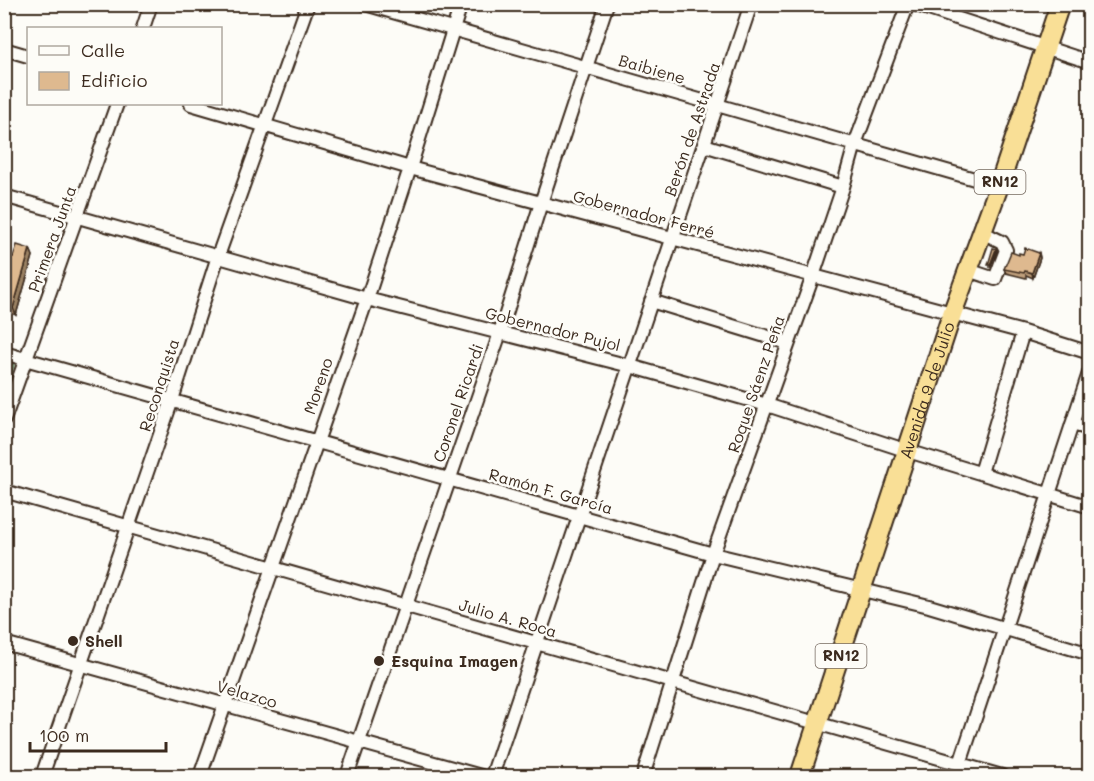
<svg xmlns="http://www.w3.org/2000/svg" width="1094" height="781" font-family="Mali,sans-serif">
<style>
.green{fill:#a8ebb6;stroke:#728a6a;stroke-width:1.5}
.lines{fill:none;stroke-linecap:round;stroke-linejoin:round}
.minor-casing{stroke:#3b2a1e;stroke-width:16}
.highway-casing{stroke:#3b2a1e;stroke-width:22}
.minor{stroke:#fdfcf7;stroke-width:12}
.highway{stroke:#f9df96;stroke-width:18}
.wall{fill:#bf9f7b;stroke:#3b2a1e;stroke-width:1.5}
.shaded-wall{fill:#9b8264;stroke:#3b2a1e;stroke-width:1.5}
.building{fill:#deb98f;stroke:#3b2a1e;stroke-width:1.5}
.poi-dot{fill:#3b2a1e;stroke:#fdfcf7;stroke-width:2}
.labels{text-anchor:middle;stroke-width:5;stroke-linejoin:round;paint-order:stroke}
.shield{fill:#fdfcf7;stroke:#75695f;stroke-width:1.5}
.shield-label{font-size:15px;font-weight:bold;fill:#3b2a1e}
.street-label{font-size:16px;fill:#3b2a1e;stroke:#fdfcf7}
.poi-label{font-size:16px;font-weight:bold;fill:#3b2a1e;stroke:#fdfcf7;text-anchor:start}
</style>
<rect width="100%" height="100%" fill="#fdfcf7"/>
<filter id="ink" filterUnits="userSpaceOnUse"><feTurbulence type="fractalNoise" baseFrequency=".0167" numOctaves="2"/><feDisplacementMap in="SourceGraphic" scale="12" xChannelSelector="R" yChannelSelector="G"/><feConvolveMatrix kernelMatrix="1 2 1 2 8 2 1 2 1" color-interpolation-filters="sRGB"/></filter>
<g filter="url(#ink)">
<path class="green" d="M5,362L14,365L5,395L4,362Z"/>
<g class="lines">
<defs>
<path id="minor" d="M365,4L999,186
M913,4L1090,62
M143,28L151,4
M4,49L28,56
M191,104L410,168L1023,332L1090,353
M704,145L843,187
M4,196L367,299L630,366L767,405L908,451L1090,507
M968,270L995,279L1006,250L1002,242L982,232
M651,301L788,343
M4,353L713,554L929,606L1090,654
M4,420L117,104
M1072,424L1090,429
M981,473L1023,332
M4,491L1002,776
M4,643L481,776
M42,776L172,400L218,256L308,4
M200,776L367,299L410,168L461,4
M347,776L500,333L541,203L607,4
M492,776L751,4
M643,776L713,554L813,276L843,187L855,144L908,4
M956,776L1090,370"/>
<g id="highway">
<path id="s1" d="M800,776L952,314L999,186L1060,4"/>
</g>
</defs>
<use href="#minor" class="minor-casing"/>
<use href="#highway" class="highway-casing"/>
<use href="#minor" class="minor"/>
<use href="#highway" class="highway"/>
</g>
<path class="wall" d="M30,249L33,256L16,315L4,311V255L13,257Z
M1039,253L1040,258L1033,278L1026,275V278L1006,273L1004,269L1019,255Z"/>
<path class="shaded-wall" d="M30,249L33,256L16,315L13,308Z
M996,249L997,251L990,268V265Z
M1039,253L1040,258L1033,278L1032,273Z"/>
<path class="building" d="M17,245L30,249L13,308L4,305V255L13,257Z
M993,248L996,249L990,265H988Z
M1025,248L1039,253L1032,273L1025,271L1024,273L1004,269L1011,252L1019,255V253L1023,254Z"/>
</g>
<g class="poi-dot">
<circle cx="73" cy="641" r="6"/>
<circle cx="379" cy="661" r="6"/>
</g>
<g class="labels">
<g class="shield">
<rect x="974.5" y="170" width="51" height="24" rx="4.5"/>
<rect x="815.5" y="644" width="51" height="24" rx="4.5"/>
</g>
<g class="shield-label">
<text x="1000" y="187">RN12</text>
<text x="841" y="661">RN12</text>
</g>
<g class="street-label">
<text transform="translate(652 69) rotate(16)" y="6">Baibiene</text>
<text transform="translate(692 129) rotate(-71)" y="6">Berón de Astrada</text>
<text transform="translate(644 214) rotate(15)" y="6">Gobernador Ferré</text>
<text transform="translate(52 239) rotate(-70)" y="6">Primera Junta</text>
<text transform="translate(553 329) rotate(14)" y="6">Gobernador Pujol</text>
<text transform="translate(756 384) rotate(-71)" y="6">Roque Sáenz Peña</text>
<text transform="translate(159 385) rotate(-72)" y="6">Reconquista</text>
<text transform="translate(318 386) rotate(-71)" y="6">Moreno</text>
<text dy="6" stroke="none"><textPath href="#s1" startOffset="406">Avenida 9 de Julio</textPath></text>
<text transform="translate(458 403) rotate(-71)" y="6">Coronel Ricardi</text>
<text transform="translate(551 491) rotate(16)" y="6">Ramón F. García</text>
<text transform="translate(508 618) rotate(16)" y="6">Julio A. Roca</text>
<text transform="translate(247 694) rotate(16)" y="6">Velazco</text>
</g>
<g class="poi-label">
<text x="85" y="647">Shell</text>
<text x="391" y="667">Esquina Imagen</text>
</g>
</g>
<rect width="1094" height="781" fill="none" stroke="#fdfcf7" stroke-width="24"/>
<rect x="12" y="12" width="1070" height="757" fill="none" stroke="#3b2a1e" stroke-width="2" filter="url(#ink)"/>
<rect x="27" y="27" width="195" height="78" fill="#fdfcf7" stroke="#afa8a0" stroke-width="1.5"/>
<rect x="39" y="46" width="30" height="9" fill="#fdfcf7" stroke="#afa8a0" stroke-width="1.5"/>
<text x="81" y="57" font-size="18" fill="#3b2a1e">Calle</text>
<rect x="39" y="72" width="30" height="18" fill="#deb98f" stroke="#afa8a0" stroke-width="1.5"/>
<text x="81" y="87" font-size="18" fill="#3b2a1e">Edificio</text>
<path d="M30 742v9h136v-9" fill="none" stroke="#3b2a1e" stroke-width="3"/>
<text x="39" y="742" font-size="18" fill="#3b2a1e" stroke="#fdfcf7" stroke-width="4.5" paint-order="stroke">100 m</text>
</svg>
